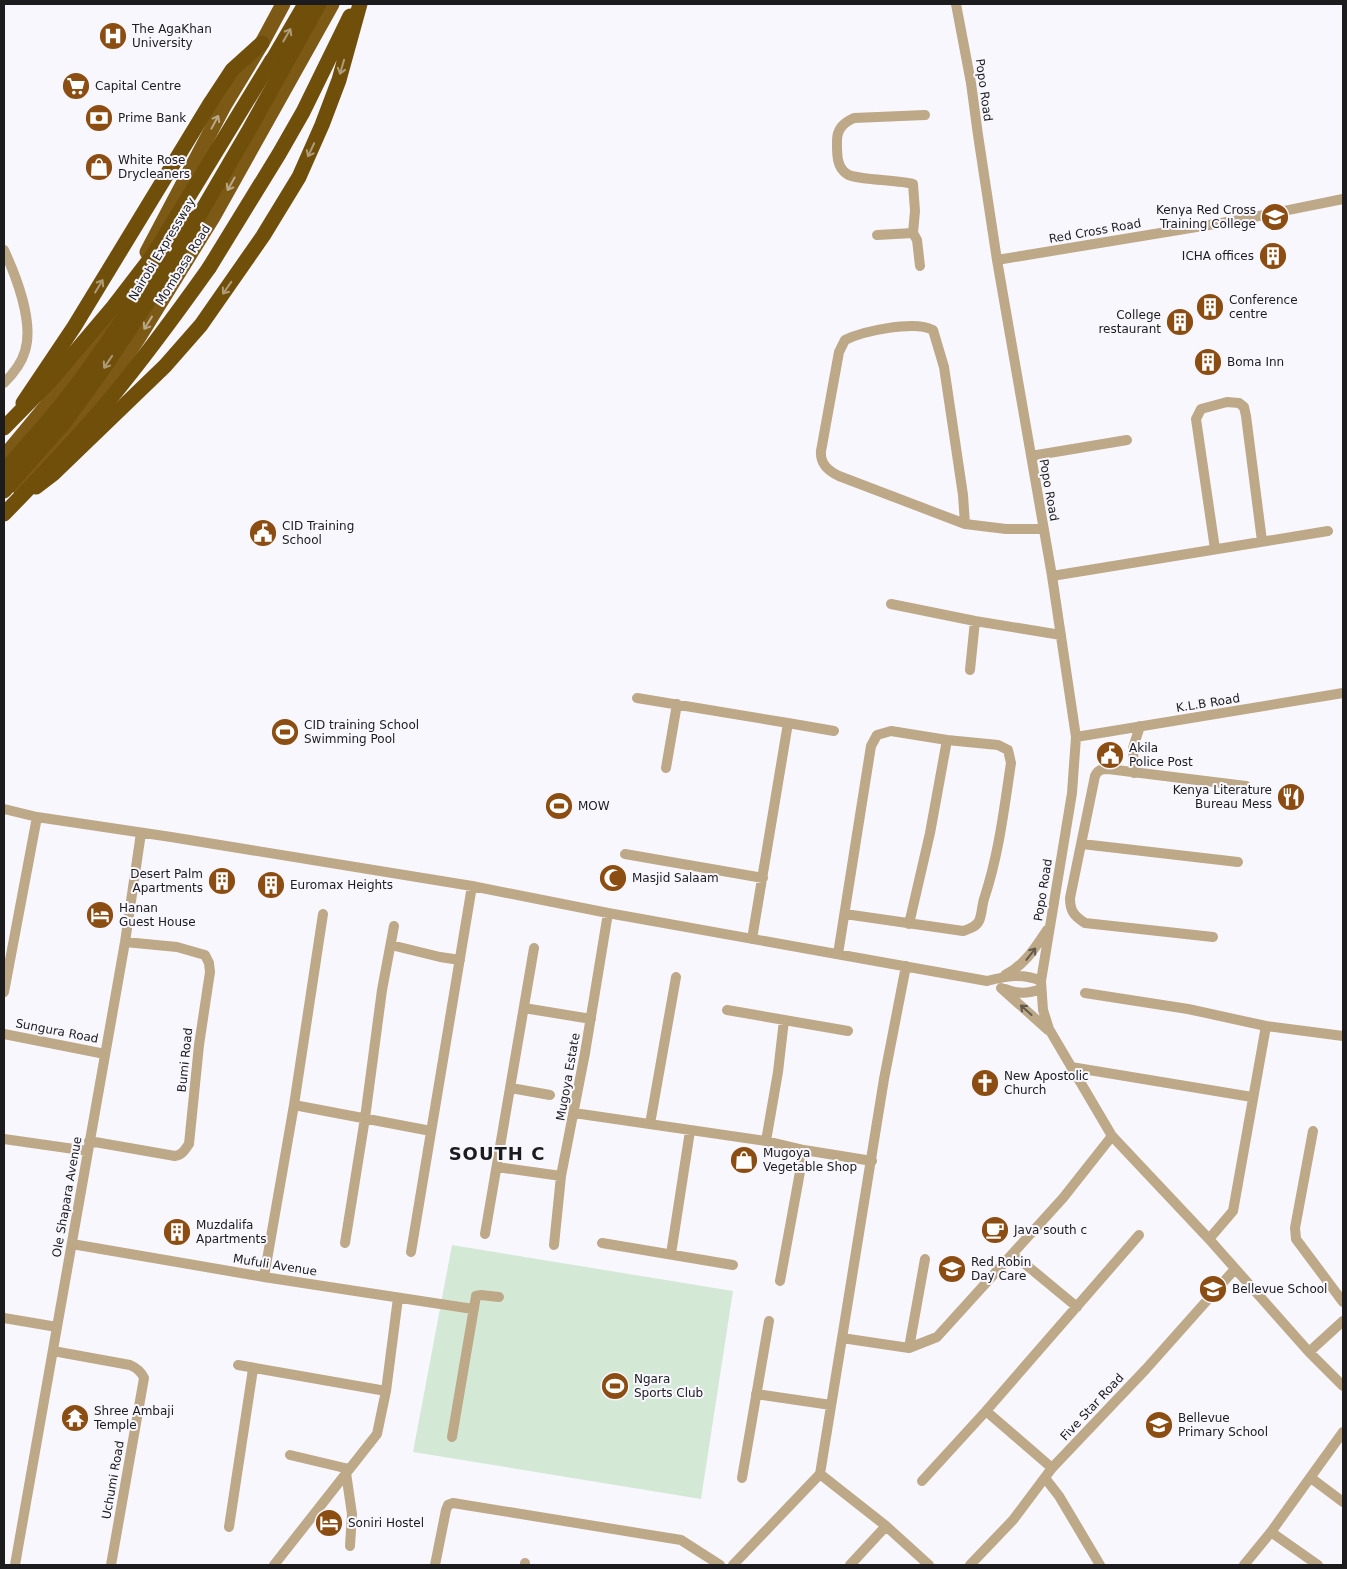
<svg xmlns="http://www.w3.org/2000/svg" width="1347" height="1569" font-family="'DejaVu Sans',sans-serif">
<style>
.green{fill:#d3e9d6}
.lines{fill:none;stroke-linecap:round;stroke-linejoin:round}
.minor{stroke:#bda888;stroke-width:10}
.trunk{stroke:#7c5a16;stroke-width:15}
.motorway{stroke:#704f0b;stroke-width:15}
.motorway-bridge{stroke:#704f0b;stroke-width:15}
.oneway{stroke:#ae9b78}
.oneway2{stroke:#baa88a}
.oneway3{stroke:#645a4e}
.labels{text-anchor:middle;stroke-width:4;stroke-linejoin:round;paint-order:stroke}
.poi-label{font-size:12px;fill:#1c1b1e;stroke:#f9f7fe;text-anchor:start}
.street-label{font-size:12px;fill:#1c1b1e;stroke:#f9f7fe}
.district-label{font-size:18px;font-weight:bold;letter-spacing:1px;fill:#1c1b1e;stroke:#f9f7fe}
</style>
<rect width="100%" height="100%" fill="#f9f7fe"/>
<path class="green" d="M452,1245L733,1291L701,1499L413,1452Z"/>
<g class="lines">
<path class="minor" d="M956,4L971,83L978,135L997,260L1052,576L1076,737L1072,793L1041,981L1043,1010L1049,1029L1112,1136L1209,1239L1309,1352L1343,1386
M913,233L917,240L920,266
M877,235L913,233L915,211L913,184C898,180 856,180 847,174C836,167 837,152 837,141C837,129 843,123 854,118L925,115
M4,250C16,276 34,322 25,351C22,362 12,375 4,383
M997,260L1239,220L1343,199
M1031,456L1127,440
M965,524L963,495L944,367L933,330C915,320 863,331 845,340L839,352L821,451C820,464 828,471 839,476L965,524L1006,529H1043
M1215,549L1196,419L1201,409L1227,402L1239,403L1244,407L1246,416L1262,541
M1052,576L1328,531
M891,604L975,621L1061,635
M970,670L975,621
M637,698L788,723L752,939
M788,723L834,731
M1076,737L1343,693
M666,768L677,704
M1134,773L1133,748L1140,726
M4,809L37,817L171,837L472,886L608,913L987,981C1006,976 1023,973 1041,981
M1082,844L1238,862
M625,854L763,878
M909,924L930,833L947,740
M1213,937L1085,923C1074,916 1070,911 1070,898L1095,776C1098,770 1101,769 1108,769L1246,786
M391,945L440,957L460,960
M838,954L871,746L877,735L891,731L947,740L998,745L1008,750L1011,763C1004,809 999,854 984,899C982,905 982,915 979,921C976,927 969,929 963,931L845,914
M1005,975C1025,965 1035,948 1047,930
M1001,988L1048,1030
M1005,989C1018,994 1028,994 1041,989
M4,992L37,817
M1085,993L1188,1009L1266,1026L1343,1036
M524,1008L591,1019
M727,1010L848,1031
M4,1034L105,1054
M1071,1067L1252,1097
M511,1088L550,1095
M294,1105L431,1131
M574,1113L766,1141L804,1150L872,1161
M650,1124L676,977
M1313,1131L1295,1228L1296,1239L1343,1302
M4,1139L88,1151
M89,1141L175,1156C182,1155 185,1150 189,1144L199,1045L210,972L209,963L205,955L177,947L125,942
M766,1141L778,1072L784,1020
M497,1167L561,1176
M485,1234L534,948
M1209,1239L1233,1211L1266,1026
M345,1243L365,1118L382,990L394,926
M602,1243L733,1265
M72,1244L264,1277L473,1309
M554,1245L561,1176L585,1053L608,913
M411,1252L472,886
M671,1254L690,1131
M1013,1254L1077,1307
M264,1277L294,1105L323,914
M780,1281L804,1150
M4,1318L57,1327
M842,1338L909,1348L937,1337L1063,1198L1112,1136
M909,1348L925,1259
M53,1351L130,1365C137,1368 141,1371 144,1378L111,1565
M1309,1352L1343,1321
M238,1365L386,1391
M756,1394L831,1405
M986,1411L1052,1468
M452,1437L476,1296L481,1295L499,1297
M290,1455L349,1469
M346,1473L352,1514L350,1546
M820,1474L886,1526L929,1565
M742,1478L769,1321
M1045,1478L1059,1496L1100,1565
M1311,1478L1343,1502
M922,1481L986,1411L1139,1235
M229,1527L253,1369
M1271,1532L1318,1565
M15,1565L125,942L141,833
M274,1565L377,1434L386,1391L398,1298
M435,1565L446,1510L448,1505L453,1503L681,1540L720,1565
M525,1565V1563
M733,1565L820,1474L884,1079L906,966
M850,1565L886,1526
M970,1565L1013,1520L1052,1468L1146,1369L1235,1269
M1244,1565L1271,1532L1343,1432"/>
<path class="trunk" d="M147,252L224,106L262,43L283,4
M4,457L62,387L112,321L122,302
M20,489L79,420L109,382L139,337L213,217L332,4"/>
<path class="motorway" d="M266,71L305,4
M209,268L279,154L303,112L350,16
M23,403L74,327L211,102L232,70L262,43
M4,471C21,451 40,431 57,410C105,351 149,280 186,214
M36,487L53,474L165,366L201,325L263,236L299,177L322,125L339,80L360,4
M4,491L64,423L103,369L155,291L249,130L319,4"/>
<path class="motorway-bridge" d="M4,428L52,379L113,307L153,255L272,60
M4,514C40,477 77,439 110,399C145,357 177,313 209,268"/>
</g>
<defs><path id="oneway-shaft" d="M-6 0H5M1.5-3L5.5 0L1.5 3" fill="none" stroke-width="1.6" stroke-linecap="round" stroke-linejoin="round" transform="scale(1.25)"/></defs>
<g class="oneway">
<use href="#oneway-shaft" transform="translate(287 35) rotate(-60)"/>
<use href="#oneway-shaft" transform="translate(342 67) rotate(106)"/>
<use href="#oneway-shaft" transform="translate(311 150) rotate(115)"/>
<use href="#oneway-shaft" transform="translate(99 286) rotate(-59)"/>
<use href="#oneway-shaft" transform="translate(227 288) rotate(125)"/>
<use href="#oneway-shaft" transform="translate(108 362) rotate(124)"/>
</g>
<g class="oneway2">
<use href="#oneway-shaft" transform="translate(215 122) rotate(-62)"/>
<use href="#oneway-shaft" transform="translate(231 184) rotate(119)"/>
<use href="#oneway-shaft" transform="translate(148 323) rotate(122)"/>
</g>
<g class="oneway3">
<use href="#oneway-shaft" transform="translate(1031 954) rotate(-52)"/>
<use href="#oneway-shaft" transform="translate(1026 1010) rotate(-138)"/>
</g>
<defs>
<symbol id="hospital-disc" viewBox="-11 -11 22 22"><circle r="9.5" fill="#8b4d12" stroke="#f9f7fe"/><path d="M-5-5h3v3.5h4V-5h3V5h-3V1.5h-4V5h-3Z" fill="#fff"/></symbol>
<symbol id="supermarket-disc" viewBox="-11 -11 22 22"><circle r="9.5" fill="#8b4d12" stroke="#f9f7fe"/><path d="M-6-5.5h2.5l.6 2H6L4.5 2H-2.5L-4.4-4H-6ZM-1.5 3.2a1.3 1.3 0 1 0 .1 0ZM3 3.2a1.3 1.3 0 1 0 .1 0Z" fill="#fff"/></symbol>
<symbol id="bank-disc" viewBox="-11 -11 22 22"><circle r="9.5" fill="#8b4d12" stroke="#f9f7fe"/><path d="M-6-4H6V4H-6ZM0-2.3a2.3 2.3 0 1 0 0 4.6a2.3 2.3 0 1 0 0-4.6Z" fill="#fff"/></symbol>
<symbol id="shop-disc" viewBox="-11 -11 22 22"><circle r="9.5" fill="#8b4d12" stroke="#f9f7fe"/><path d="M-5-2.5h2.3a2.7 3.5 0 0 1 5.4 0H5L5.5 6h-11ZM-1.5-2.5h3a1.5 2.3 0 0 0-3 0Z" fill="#fff"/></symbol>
<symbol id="university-disc" viewBox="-11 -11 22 22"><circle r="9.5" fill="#8b4d12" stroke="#f9f7fe"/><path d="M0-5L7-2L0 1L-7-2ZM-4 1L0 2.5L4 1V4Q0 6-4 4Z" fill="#fff"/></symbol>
<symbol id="building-disc" viewBox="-11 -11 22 22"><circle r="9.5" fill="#8b4d12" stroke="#f9f7fe"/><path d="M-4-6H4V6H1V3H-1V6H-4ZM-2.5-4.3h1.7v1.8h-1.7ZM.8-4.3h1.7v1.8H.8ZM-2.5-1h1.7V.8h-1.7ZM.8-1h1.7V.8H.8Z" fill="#fff"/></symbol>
<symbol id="civic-disc" viewBox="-11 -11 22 22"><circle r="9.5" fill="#8b4d12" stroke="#f9f7fe"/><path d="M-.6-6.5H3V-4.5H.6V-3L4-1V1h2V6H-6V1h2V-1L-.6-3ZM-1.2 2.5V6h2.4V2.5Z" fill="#fff"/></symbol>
<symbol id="stadium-disc" viewBox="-11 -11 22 22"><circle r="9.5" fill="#8b4d12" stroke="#f9f7fe"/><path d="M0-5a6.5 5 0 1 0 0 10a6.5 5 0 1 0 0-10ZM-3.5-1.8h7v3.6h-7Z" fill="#fff"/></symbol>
<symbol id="restaurant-disc" viewBox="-11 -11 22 22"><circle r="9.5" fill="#8b4d12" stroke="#f9f7fe"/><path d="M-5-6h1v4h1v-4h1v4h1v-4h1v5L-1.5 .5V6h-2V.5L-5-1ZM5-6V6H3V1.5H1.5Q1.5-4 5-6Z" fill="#fff"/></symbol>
<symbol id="mosque-disc" viewBox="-11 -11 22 22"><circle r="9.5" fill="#8b4d12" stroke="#f9f7fe"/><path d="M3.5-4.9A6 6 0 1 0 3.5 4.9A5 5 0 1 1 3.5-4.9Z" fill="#fff"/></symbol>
<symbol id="hotel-disc" viewBox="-11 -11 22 22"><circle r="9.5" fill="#8b4d12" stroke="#f9f7fe"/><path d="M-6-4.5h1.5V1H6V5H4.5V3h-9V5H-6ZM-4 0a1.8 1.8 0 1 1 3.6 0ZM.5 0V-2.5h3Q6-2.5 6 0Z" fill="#fff"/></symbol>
<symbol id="church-disc" viewBox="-11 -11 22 22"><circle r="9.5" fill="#8b4d12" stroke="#f9f7fe"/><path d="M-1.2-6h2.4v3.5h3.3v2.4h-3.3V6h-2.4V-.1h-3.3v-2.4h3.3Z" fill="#fff"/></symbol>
<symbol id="cafe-disc" viewBox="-11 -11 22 22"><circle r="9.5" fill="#8b4d12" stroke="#f9f7fe"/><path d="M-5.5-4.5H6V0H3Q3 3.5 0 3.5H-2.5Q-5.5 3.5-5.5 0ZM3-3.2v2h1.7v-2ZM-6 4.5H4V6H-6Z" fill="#fff"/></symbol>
<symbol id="school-disc" viewBox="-11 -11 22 22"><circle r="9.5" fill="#8b4d12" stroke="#f9f7fe"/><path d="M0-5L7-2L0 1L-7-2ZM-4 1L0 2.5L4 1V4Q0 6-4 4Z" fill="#fff"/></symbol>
<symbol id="temple-disc" viewBox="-11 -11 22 22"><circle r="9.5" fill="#8b4d12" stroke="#f9f7fe"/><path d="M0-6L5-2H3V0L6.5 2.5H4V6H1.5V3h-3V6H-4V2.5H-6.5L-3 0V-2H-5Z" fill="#fff"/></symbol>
</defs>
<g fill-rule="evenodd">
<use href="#hospital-disc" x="97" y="20" width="32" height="32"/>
<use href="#supermarket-disc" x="60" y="70" width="32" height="32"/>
<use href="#bank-disc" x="83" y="102" width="32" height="32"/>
<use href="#shop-disc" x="83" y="151" width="32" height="32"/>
<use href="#university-disc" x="1259" y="201" width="32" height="32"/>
<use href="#building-disc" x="1257" y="240" width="32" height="32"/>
<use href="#building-disc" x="1194" y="291" width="32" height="32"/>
<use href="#building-disc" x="1164" y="306" width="32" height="32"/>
<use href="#building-disc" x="1192" y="346" width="32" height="32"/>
<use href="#civic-disc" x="247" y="517" width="32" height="32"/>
<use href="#stadium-disc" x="269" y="716" width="32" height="32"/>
<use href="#civic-disc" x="1094" y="739" width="32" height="32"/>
<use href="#restaurant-disc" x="1275" y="781" width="32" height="32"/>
<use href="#stadium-disc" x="543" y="790" width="32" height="32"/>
<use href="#mosque-disc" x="597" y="862" width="32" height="32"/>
<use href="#building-disc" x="206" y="865" width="32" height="32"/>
<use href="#building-disc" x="255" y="869" width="32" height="32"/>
<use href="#hotel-disc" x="84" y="899" width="32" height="32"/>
<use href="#church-disc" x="969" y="1067" width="32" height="32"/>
<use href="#shop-disc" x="728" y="1144" width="32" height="32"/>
<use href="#cafe-disc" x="979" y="1214" width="32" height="32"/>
<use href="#building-disc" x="161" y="1216" width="32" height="32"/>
<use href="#school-disc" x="936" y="1253" width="32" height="32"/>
<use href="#school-disc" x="1197" y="1273" width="32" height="32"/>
<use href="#stadium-disc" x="599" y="1370" width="32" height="32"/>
<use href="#temple-disc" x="59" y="1402" width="32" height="32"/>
<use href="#school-disc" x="1143" y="1409" width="32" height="32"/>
<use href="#hotel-disc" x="313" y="1507" width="32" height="32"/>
</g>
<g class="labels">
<g class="poi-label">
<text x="132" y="33">The AgaKhan<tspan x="132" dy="14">University</tspan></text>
<text x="95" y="90">Capital Centre</text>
<text x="118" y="122">Prime Bank</text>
<text x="118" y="164">White Rose<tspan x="118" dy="14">Drycleaners</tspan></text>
<text x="1256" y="214" text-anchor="end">Kenya Red Cross<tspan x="1256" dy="14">Training College</tspan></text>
<text x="1254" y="260" text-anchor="end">ICHA offices</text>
<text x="1229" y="304">Conference<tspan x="1229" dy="14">centre</tspan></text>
<text x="1161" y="319" text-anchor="end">College<tspan x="1161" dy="14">restaurant</tspan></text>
<text x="1227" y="366">Boma Inn</text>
<text x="282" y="530">CID Training<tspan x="282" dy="14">School</tspan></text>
<text x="304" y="729">CID training School<tspan x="304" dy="14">Swimming Pool</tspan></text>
<text x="1129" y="752">Akila<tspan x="1129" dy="14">Police Post</tspan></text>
<text x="1272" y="794" text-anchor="end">Kenya Literature<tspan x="1272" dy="14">Bureau Mess</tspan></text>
<text x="578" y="810">MOW</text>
<text x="203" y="878" text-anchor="end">Desert Palm<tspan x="203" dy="14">Apartments</tspan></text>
<text x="632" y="882">Masjid Salaam</text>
<text x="290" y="889">Euromax Heights</text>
<text x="119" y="912">Hanan<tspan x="119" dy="14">Guest House</tspan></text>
<text x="1004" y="1080">New Apostolic<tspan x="1004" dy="14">Church</tspan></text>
<text x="763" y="1157">Mugoya<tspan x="763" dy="14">Vegetable Shop</tspan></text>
<text x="196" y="1229">Muzdalifa<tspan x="196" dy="14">Apartments</tspan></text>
<text x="1014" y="1234">Java south c</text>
<text x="971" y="1266">Red Robin<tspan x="971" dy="14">Day Care</tspan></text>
<text x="1232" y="1293">Bellevue School</text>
<text x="634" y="1383">Ngara<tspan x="634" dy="14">Sports Club</tspan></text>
<text x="94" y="1415">Shree Ambaji<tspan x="94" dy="14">Temple</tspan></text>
<text x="1178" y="1422">Bellevue<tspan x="1178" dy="14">Primary School</tspan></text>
<text x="348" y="1527">Soniri Hostel</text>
</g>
<g class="street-label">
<text transform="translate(984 90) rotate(82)" y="4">Popo Road</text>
<text transform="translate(1095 231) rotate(-10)" y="4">Red Cross Road</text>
<text transform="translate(162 249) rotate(-59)" y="4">Nairobi Expressway</text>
<text transform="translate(183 265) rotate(-58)" y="4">Mombasa Road</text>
<text transform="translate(1049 490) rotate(80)" y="4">Popo Road</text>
<text transform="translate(1208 703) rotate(-9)" y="4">K.L.B Road</text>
<text transform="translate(1043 890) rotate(-81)" y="4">Popo Road</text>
<text transform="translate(57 1031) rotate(11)" y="4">Sungura Road</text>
<text transform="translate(185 1060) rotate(-84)" y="4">Bumi Road</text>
<text transform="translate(568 1077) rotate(-80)" y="4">Mugoya Estate</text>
<text transform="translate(67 1197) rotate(-80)" y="4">Ole Shapara Avenue</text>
<text transform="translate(275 1265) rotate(9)" y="4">Mufuli Avenue</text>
<text transform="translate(1092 1407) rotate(-47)" y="4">Five Star Road</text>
<text transform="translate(113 1480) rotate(-80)" y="4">Uchumi Road</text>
</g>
<g class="district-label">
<text x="497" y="1160">SOUTH C</text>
</g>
</g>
<rect width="1347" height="1569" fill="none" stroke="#1c1b1e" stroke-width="10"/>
</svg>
